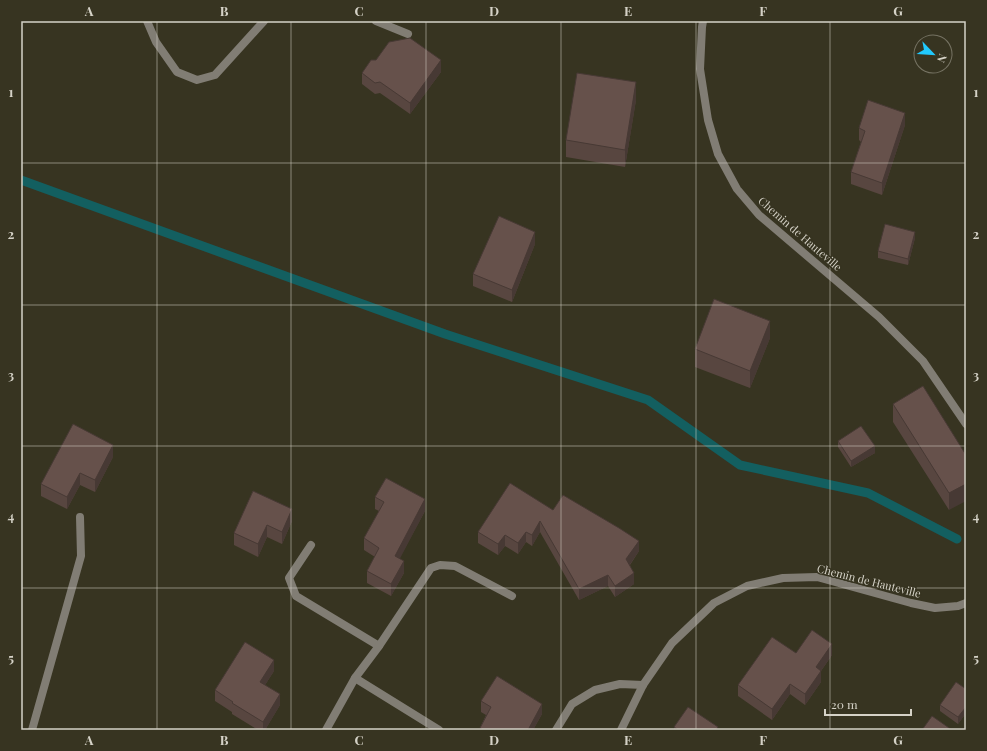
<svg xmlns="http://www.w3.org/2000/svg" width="987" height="751" font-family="'Playfair Display',serif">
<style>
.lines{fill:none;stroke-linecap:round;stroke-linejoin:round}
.stream{stroke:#135f60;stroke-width:9}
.lane{stroke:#817d74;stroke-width:8}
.street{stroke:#817d74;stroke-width:8}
.wall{fill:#584640}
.shaded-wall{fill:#473934}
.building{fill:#66514b;stroke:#473934}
.grid{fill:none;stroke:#d5d2c7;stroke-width:1;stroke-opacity:0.55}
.labels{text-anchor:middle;stroke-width:3;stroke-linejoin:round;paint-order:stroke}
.street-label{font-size:11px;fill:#d5d2c7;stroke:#373421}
.neatline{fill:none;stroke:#d5d2c7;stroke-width:1.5}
.grid-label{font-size:13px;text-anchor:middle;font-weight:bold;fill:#d5d2c7}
</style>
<rect width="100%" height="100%" fill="#373421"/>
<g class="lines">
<path class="stream" d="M21,180L445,334L648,400L740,465L868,493L957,539"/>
<path class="lane" d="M147,21L156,42L177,72L197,80L215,75L264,21
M376,21L408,34
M311,545L289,578L296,596L379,646
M355,678L439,730
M32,730L81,556L80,517
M556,730L572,704L595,690L620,684L643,685"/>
<path class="street" d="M703,21L702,27L700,69L708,120L718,154L737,189L759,215L879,317L923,361L966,424
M326,730L355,678L379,646L431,568L440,565L455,566L512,596
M621,730L643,685L672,643L714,603L747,586L783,578L817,577L911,603L935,608L958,606L966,603"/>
</g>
<path class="wall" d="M441,72L410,114L380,93L375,94L362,84V73Z
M636,100L625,167L566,157V140Z
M905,125L882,195L851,184V172L861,142L859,140V128Z
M915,238L908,265L878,258V251Z
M535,244L512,302L473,286V274Z
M770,338L750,388L695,367V349Z
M893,404L966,455L949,510L893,422Z
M838,441L875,453L851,467L838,447Z
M113,457L95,492L80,485L67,509L41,496V484Z
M253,491L292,521L282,544L267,537L258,557L234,545V533Z
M375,497L425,511L399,559L404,573L391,596L367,583V571L375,557L364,550V538L379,511L375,509Z
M553,510L639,551L630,565L634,584L615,597L608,586L579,600L540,532L532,546L526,542L518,554L505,546L498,555L478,543V532Z
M796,653L832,655L821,671V682L805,705L790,694L772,720L738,696V685Z
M274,671L265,685L280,705L265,730H258L232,714V712L215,701V690Z
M966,689V713L958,724L940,711V705Z
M481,701L542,714L533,730H480V728L486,715L481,712Z
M674,727L718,730H674Z"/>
<path class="shaded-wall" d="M441,60V72L410,114V103Z
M636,82V100L625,167V150Z
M905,113V125L882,195V183Z
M535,232V244L512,302V290Z
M915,232V238L908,265V259Z
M770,321V338L750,388V371Z
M113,445V457L95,492V480Z
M875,446V453L851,467V461Z
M80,473V485L67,509V497Z
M966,484V501L949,510V493Z
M425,499V511L395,568V556Z
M292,509V521L282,544V532Z
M540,521V532L532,546V535Z
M267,525V537L258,557V544Z
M526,532V542L518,554V543Z
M505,535V546L498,555V544Z
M639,541V551L626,570V559Z
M404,561V573L391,596V584Z
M634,573V584L615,597V586Z
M608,575V586L579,600V589Z
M832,644V655L816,678V667Z
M274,660V671L260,693V682Z
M821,671V682L805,705V694Z
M790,684V694L772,720V709Z
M280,694V705L265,730H263V722Z
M542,704V714L533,730H528Z
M966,707V713L958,724V717Z"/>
<path class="building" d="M410,38L441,60L410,103L380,82L375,83L362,73L371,60H376L389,42Z
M577,73L636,82L625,150L566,140Z
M868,100L905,113L882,183L851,172L865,131L859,128Z
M499,216L535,232L512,290L473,274Z
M885,224L915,232L908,259L878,251Z
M714,299L770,321L750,371L695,349Z
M923,386L966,455V484L949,493L893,404Z
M73,424L113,445L95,480L80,473L67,497L41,484Z
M861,426L875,446L851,461L838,441Z
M386,478L425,499L395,556L404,561L391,584L367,571L379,548L364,538L384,502L375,497Z
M510,483L553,510L563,495L619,528L639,541L626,559L634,573L615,586L608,575L579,589L540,521L532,535L526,532L518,543L505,535L498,544L478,532Z
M253,491L292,509L282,532L267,525L258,544L234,533Z
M812,630L832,644L816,667L821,671L805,694L790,684L772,709L738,685L772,637L796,653Z
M245,642L274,660L260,682L280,694L263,722L232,703L233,702L215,690Z
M497,676L542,704L528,730H483L480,728L491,707L481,701Z
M956,682L966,689V707L958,717L940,705Z
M688,707L718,727L716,730H678L674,727Z
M932,716L952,730H922Z"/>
<path class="grid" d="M157,21V730M291,21V730M426,21V730M561,21V730M696,21V730M830,21V730M21,163H966M21,305H966M21,446H966M21,588H966"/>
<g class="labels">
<g class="street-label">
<text transform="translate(800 234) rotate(41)" y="4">Chemin de Hauteville</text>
<text transform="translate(869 581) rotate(14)" y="4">Chemin de Hauteville</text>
</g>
</g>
<rect width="987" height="751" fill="none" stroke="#373421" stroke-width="44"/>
<g transform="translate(933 54) rotate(115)"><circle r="19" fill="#373421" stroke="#767363"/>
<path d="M0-3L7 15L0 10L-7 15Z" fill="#21c9fd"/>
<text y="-6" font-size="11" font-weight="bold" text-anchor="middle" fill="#d5d2c7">N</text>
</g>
<path d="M825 709v6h86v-6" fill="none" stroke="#d5d2c7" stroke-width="2"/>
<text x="831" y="709" font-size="12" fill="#d5d2c7" stroke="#373421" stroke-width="3" paint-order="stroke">20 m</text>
<rect x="22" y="22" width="943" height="707" class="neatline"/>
<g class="grid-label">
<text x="89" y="16">A</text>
<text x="224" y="16">B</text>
<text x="359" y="16">C</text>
<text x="494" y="16">D</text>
<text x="628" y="16">E</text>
<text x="763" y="16">F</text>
<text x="898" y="16">G</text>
<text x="11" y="97">1</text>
<text x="976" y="97">1</text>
<text x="11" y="239">2</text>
<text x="976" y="239">2</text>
<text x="11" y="380">3</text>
<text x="976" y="380">3</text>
<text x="11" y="521">4</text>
<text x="976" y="521">4</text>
<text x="11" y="663">5</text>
<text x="976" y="663">5</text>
<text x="89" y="745">A</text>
<text x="224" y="745">B</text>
<text x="359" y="745">C</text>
<text x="494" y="745">D</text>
<text x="628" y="745">E</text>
<text x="763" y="745">F</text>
<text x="898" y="745">G</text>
</g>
</svg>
